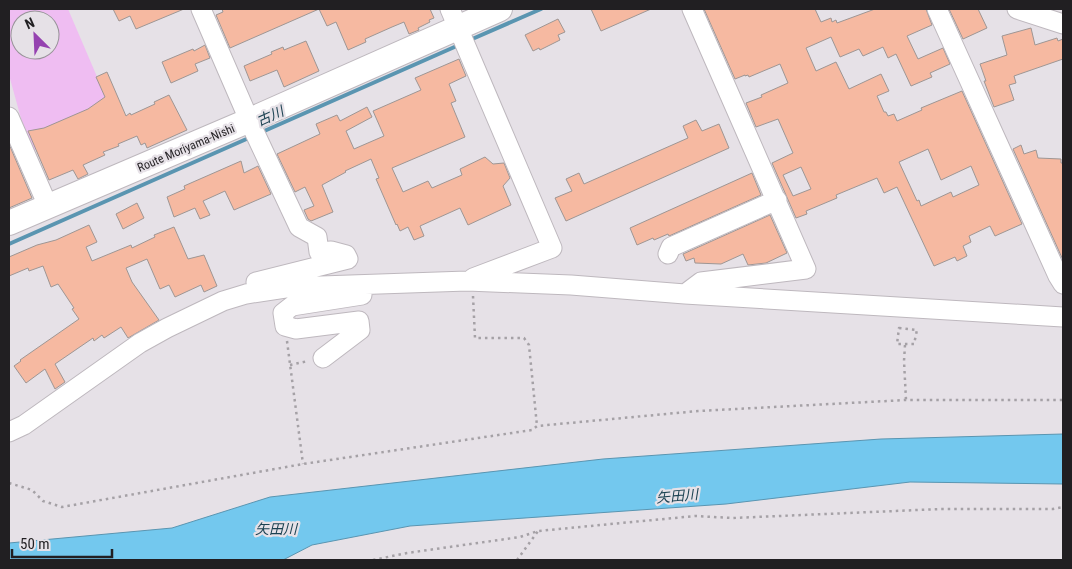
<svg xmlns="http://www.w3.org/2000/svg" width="1072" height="569" font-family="'Roboto Condensed','Noto Sans JP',sans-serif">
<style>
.green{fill:#efbdf2;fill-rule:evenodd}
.water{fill:#73c8ee;stroke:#5a95b1}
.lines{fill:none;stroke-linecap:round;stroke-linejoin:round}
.stream{stroke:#5a95b1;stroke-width:4}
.building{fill:#f6b9a1;stroke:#9e9694;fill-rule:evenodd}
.minor-casing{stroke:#beb8be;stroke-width:21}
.major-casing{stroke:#beb8be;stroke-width:26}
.path{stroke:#a5a1a6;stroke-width:2.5;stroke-dasharray:2.5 4;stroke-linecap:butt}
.minor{stroke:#fff;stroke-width:19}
.major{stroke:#fff;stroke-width:24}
.labels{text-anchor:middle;stroke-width:4.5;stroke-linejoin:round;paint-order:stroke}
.street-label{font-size:12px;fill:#211f22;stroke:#e6e1e7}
.water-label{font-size:14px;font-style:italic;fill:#1c4252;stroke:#e6e1e7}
</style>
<rect width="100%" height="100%" fill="#e6e1e7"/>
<path class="green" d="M9,9H68L113,114L49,147L30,151L9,75ZM20,20H50V50H20Z"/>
<path class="water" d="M1063,434V484L910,482L726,504L410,526L312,545L283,560H9V543L172,528L270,497L603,459L881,439Z"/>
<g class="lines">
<path class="stream" d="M470,40L541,9
M262,132L459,45
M9,244L251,137"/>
</g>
<path class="building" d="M113,9H184L136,29L130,16L119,21Z
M222,9H430L434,18L429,20L430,22L418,28L419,30L409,34L404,22L392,27L365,39L366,42L348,50L336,22L327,26L319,9L230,48L216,15L223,12Z
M591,9H651L601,31Z
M704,9H815L821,22L831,18L832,22L836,20L837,23L875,9H926L932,25L907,36L918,59L943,48L950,64L930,73L932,77L911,86L896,54L888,58L883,47L863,56L859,49L840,57L831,37L806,48L816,71L836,62L849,89L881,74L889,91L877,96L884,112H886L888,116L894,114L897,121L922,110L921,108L962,91L1022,224L995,236L990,226L969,236L971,242L963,246L967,256L957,261L955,257L934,266L897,187L884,193L877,178L836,195L837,198L806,211L807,214L796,218L772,163L793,153L778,119L756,127L746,103L762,97L761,95L788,83L780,64L749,77L748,75L745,76V75L735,79ZM928,149L941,180L971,166L979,185L953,197L951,192L921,206L919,200L917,201L899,162ZM801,167L811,189L793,196L783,175Z
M949,9H978L987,28L963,39Z
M558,19L565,32L558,35L560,40L540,50L539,48L533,51L525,35Z
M1031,28L1035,45L1057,38L1058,41L1063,39V59L1014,76L1016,83L1009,85L1014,100L994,107L984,81H986L980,64L1007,55L1002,36Z
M306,41L319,71L284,87L277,70L250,81L244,66L272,54L271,52L283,47L284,50Z
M205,45L210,58L195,64L198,71L171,83L162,62L193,49L194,51Z
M459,59L466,76L449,84L456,101L451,103L465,137L392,168L403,192L428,181L432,188L462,175L460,169L485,157L493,164L504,163L510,178L503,186L511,205L468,225L460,208L420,226L424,236L414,240L408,227L400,231L397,224L396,225L376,179L379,178L371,159L345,171L346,172L322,185L333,212L311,221L308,219L304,210L314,206L305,187L295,192L277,154L320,134L316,124L337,115L340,121L367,107L372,117L346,131L354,149L384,136L373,111L421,90L415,78Z
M107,72L126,116L130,113L131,115L155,104L154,102L169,95L187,130L147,148L145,143L141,145L137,136L118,144L119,146L103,152L105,155L83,165L88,174L78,179L73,170L49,180L28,131L44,128L88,109L105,97L96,77Z
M696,120L702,131L719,124L729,148L566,221L555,198L572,191L566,179L579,173L584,184L688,138L683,126Z
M9,144L32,198L9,208Z
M1021,145L1024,154L1036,150L1038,158L1061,159V163H1063V260L1013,149Z
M241,161L244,173L258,166L271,194L234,210L225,191L203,201L210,215L200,219L195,208L174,217L167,197L185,189L184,186Z
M752,173L761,195L669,236L668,234L654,240L653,238L637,245L630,228Z
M137,203L144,218L123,229L116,214Z
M770,215L787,253L766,263L748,265L743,254L721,264L695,263L694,258L686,261L683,254Z
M89,225L97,242L86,247L92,261L131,245L132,248L155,237L154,235L174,227L188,259L204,255L217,286L204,292L201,285L175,297L169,285L160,289L147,259L126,268L132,282L159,320L128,338L121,327L104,338L102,335L94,341L93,338L55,364L65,382L55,389L45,369L26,383L14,366L21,361L20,360L79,319L72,309L74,308L58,284L51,287L43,266L29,271L28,268L9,276V257L37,245L56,240Z"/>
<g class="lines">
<defs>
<path id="minor" d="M201,9L253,129L299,227L317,237L319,252L331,251L346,255L348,259L256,282
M450,9L552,248L473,278
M937,9L1058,276L1063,284
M1017,9L1063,24
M9,117L48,206
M668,254L671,247L777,200
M685,294L701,282L806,269L692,9
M323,358L360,330L359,321L296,329L285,326L283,313L292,306L362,295
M9,432L24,425L140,343L167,328L223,301L246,294L292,287L467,281L571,285L685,294L1063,317"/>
<path id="major" d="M9,223L250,120L500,9"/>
</defs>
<use href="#minor" class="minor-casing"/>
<use href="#major" class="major-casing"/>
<path class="path" d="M473,296L475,338H524L529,345L537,426
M899,328L917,330L914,344H897Z
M287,341L303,464
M905,345L904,361L906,400
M290,365L308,361
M9,483L32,490L43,501L62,507L303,464L532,430L537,426L698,411L906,400H1063
M373,560L407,553L520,537L538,531L695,516L733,518L941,509H1053L1063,507
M517,560L538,531"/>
<use href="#minor" class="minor"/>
<use href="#major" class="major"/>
</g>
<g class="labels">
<g class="street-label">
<text transform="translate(186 148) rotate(-23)" y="4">Route Moriyama-Nishi</text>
</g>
<g class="water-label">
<text transform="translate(270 116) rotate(-24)" y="5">古川</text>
<text transform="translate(677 496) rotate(-5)" y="5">矢田川</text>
<text x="276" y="534">矢田川</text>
</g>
</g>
<rect width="1072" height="569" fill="none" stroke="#211f22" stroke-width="20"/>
<g transform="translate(35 35) rotate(336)"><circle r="24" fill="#e6e1e7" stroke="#979398"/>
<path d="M0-4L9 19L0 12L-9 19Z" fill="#9542b0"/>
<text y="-8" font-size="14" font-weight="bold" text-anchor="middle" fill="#211f22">N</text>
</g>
<path d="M12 549v8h100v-8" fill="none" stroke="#211f22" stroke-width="2.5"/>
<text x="20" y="549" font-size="15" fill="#211f22" stroke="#e6e1e7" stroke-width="4" paint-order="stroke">50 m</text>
</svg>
